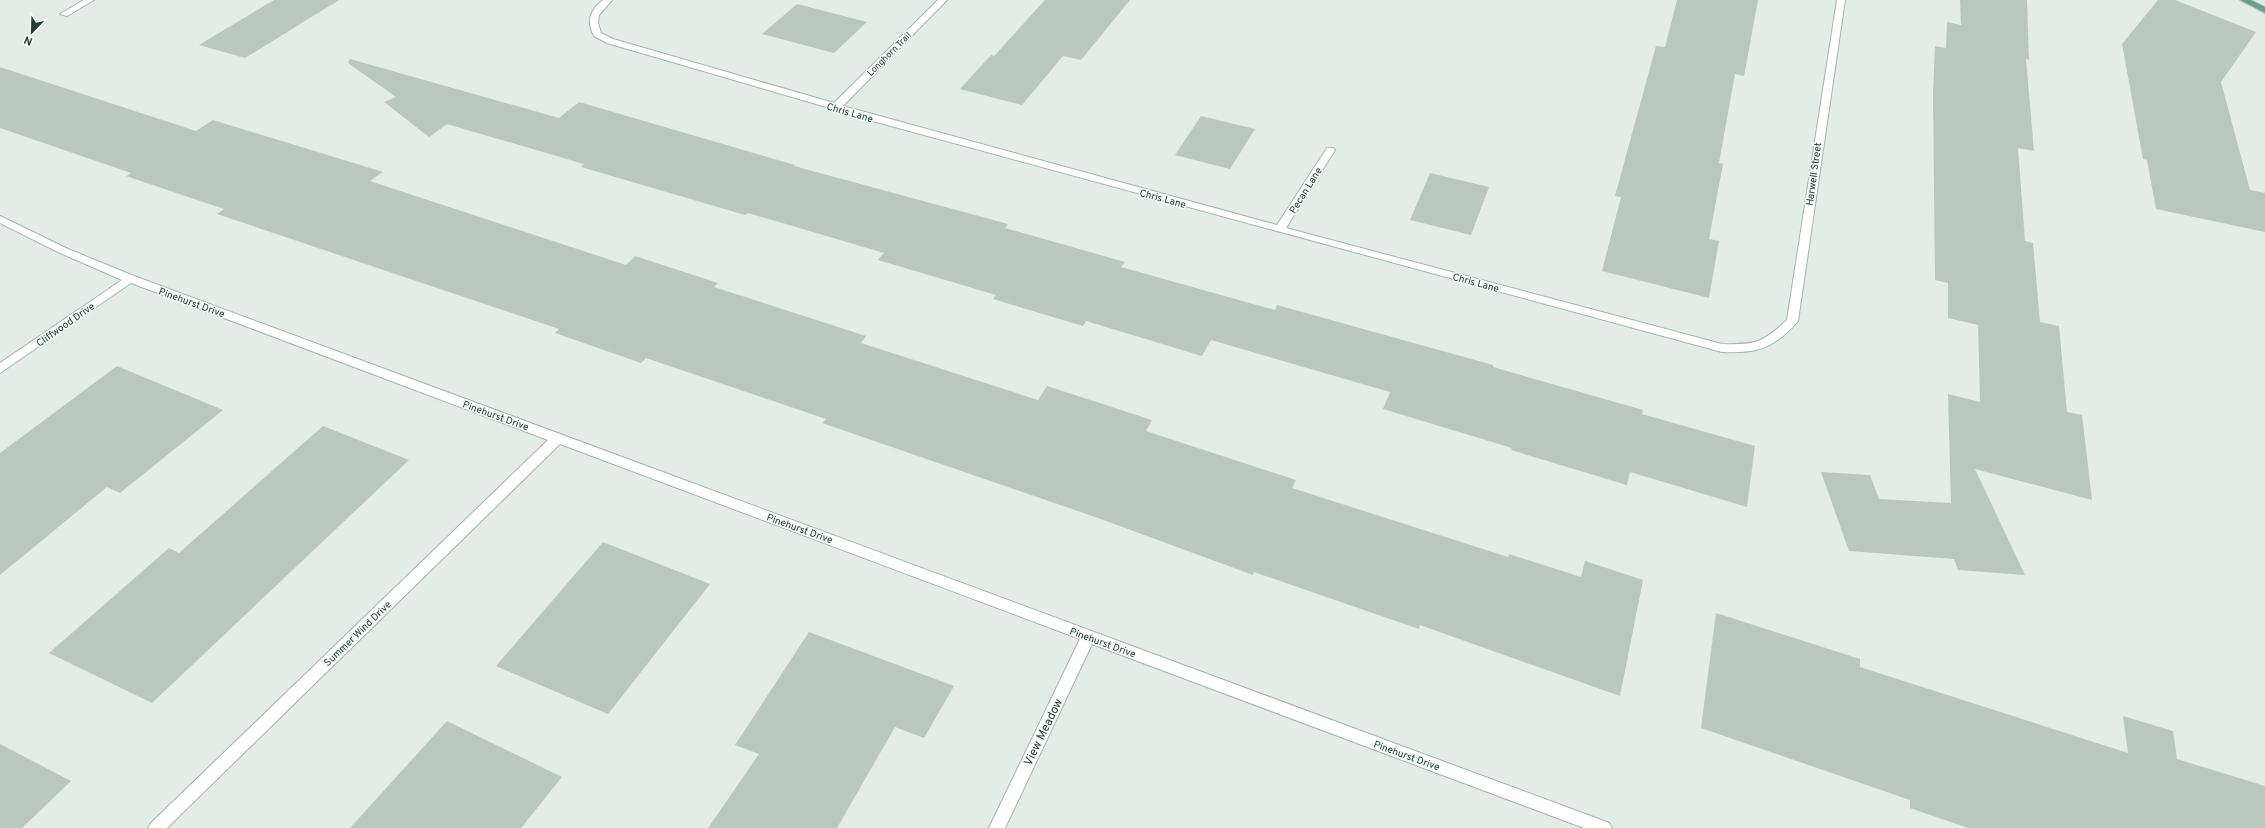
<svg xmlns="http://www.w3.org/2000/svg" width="2265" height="828" font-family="Overpass,sans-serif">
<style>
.building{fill:#b9c7c0}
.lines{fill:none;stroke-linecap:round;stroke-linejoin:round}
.minor-casing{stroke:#a6b4ae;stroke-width:2}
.major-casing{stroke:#c2c8c6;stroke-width:2}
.minor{fill:#fff;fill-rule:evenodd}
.major{fill:#6b9e8d;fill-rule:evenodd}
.labels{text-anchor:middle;stroke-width:3;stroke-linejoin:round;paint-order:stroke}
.far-street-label{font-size:9px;fill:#243c34;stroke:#f3f9f6}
.street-label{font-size:10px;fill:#243c34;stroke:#f3f9f6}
.near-street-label{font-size:12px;fill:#243c34;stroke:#f3f9f6}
</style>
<rect width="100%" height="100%" fill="#e3ece7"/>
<path class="building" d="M274,0H339L245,58L199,45Z
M1045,0H1130L1081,60L1063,56L1022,105L960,89L991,55L994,56Z
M1677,0H1758L1744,76L1735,74L1719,163L1723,164L1709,239L1719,241L1709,298L1602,271L1621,197L1615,196L1656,46L1665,47Z
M1960,0H2027L2029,60L2026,59L2034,151L2018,148L2025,241L2033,243L2040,322L2059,326L2067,412L2082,415L2092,500L1975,469L2025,575L1958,570L1954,559L1849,551L1821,472L1870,475L1879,499L1951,503L1948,394L1980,402L1978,325L1948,318V283L1935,280L1933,94L1935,46L1946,48L1947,22L1961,25Z
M2158,0H2175L2256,32L2221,82L2250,190L2265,193V232L2156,209L2147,160L2143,159L2122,44Z
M797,4L867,22L834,53L762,34Z
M350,59L559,118L579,102L795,165L794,166L1008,224L1005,228L1125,262L1121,267L1275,310L1277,305L1493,365V367L1643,410L1642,414L1755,446L1747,507L1630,472L1627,485L1511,450L1512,448L1383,409L1390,392L1211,340L1202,356L1086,321L1083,326L993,299L996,295L878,260L884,253L748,213L745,215L581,167L584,164L447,124L429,137L384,102L396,97L348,63Z
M0,67L196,131L213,120L383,172L370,181L626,265L635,256L718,283L714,287L866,336L861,343L1038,400L1047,386L1152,420L1146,431L1296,480L1292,488L1508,557L1509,554L1581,577L1585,561L1643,580L1620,696L1420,625L1419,629L1254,572L1253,575L1098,518L822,423L826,419L646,358L641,363L555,333L559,329L217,214L224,209L126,176L131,173L0,128Z
M1201,116L1255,129L1230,169L1175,155Z
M1430,173L1489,187L1471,235L1410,220Z
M117,366L223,410L120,493L107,487L0,575V453Z
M323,426L409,460L152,703L49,653L169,548L179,553Z
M603,542L710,584L608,714L496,666Z
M1716,613L1860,659V667L2128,753L2123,716L2173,731L2177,759L2265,786V828H1968L1910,808V800L1701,728Z
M809,632L954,686L924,738L895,727L837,828H708L759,754L735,745Z
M447,721L562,777L521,828H350Z
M0,744L71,781L22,828H0Z"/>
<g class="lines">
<defs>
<path id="minor" d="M84,0H94L67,16L60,14Z
M603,0H612L599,15L598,23L601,33L613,39L834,103L938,0H947L843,106L1277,225L1327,148H1333L1335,150L1286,228L1722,344C1756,345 1762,343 1787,320L1837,0H1845L1798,321C1794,326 1789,331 1784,335C1765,352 1747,353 1722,352L832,110L830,108L607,43L594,36C586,22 590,10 603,0Z
M0,216L68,249L134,276L1604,821L1609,823L1612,828H1584L1092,644L1005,828H989L1080,639L560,444L167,828H148L151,823L548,440L131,283L0,373V363L122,280L60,253L0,223Z"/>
<path id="major" d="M2240,0H2251L2265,7V13Z"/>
</defs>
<use href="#minor" class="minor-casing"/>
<use href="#major" class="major-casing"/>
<use href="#minor" class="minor"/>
<use href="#major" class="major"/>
</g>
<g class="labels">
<g class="far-street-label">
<text transform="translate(889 54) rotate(-45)" y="3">Longhorn Trail</text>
</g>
<g class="street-label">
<text transform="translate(850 112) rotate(16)" y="4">Chris Lane</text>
<text transform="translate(1813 174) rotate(-82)" y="4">Harwell Street</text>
<text transform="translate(1305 190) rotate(-58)" y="4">Pecan Lane</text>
<text transform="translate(1163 198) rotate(15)" y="4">Chris Lane</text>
<text transform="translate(1476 282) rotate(15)" y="4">Chris Lane</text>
<text transform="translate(192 302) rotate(20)" y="4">Pinehurst Drive</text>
<text transform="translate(65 324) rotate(-35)" y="4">Cliffwood Drive</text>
<text transform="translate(496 415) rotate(20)" y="4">Pinehurst Drive</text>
<text transform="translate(800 528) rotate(20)" y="4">Pinehurst Drive</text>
<text transform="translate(357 633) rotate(-44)" y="4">Summer Wind Drive</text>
<text transform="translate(1103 642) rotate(20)" y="4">Pinehurst Drive</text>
<text transform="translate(1407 755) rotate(20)" y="4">Pinehurst Drive</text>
</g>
<g class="near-street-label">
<text transform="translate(1043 732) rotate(-64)" y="4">View Meadow</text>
</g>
</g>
<g transform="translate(32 32) rotate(203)" stroke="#f3f9f6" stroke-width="3" paint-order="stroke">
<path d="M0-3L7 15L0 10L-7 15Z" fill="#243c34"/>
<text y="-6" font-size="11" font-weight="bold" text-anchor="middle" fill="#243c34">N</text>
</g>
</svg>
